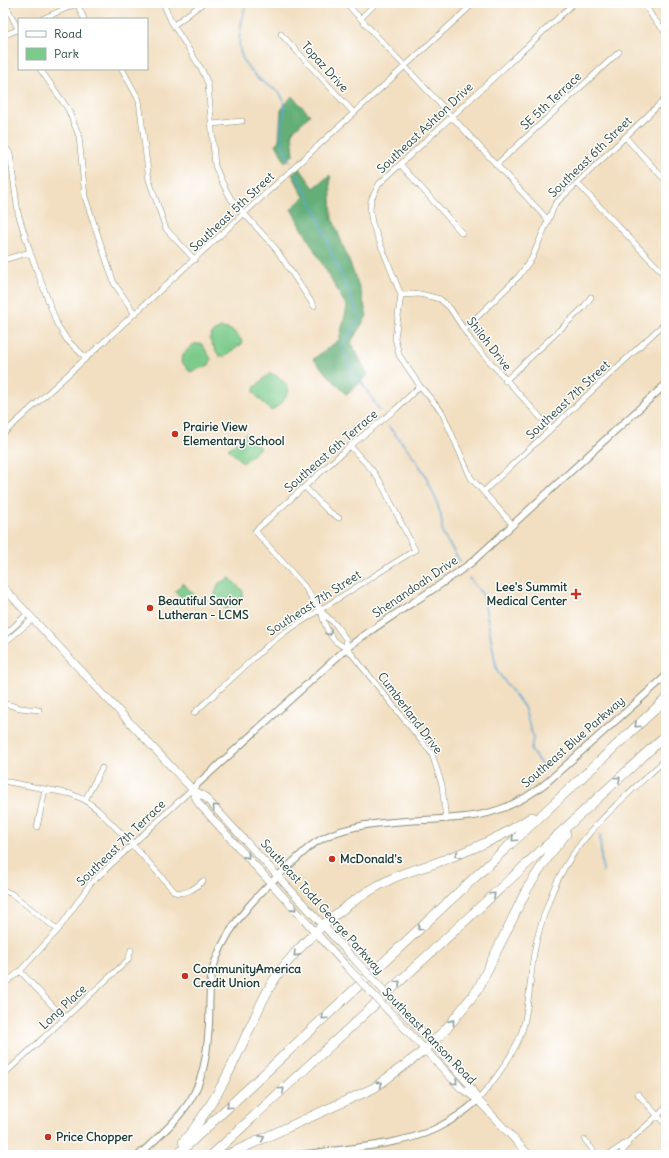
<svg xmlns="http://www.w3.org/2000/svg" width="669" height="1158" font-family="Delius,sans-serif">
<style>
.green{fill:#7bcb8b;stroke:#4d8460}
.forest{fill:#64af77;stroke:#427656}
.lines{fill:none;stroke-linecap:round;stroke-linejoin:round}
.stream{stroke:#5ca7d4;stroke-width:1.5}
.minor-casing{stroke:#888e7a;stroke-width:6}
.tertiary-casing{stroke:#888e7a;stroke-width:8}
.secondary-casing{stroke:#888e7a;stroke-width:8}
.motorway-casing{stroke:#888e7a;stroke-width:10}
.minor{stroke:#fff;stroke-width:5}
.tertiary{stroke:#fff;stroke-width:6}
.secondary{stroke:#fff;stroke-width:7}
.motorway{stroke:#fff;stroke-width:9}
.secondary-bridge-casing{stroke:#888e7a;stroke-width:8;stroke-linecap:butt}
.secondary-bridge{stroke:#fff;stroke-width:7}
.oneway{stroke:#8f9e9a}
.poi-dot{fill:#c8321e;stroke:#fff;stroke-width:1.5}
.labels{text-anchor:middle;stroke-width:3;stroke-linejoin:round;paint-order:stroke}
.street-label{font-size:12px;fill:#1f3d34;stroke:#fff}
.poi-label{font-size:12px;font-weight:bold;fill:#1f3d34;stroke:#fff;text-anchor:start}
</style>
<rect width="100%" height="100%" fill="#fff"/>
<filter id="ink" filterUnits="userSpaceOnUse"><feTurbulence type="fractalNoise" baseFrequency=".025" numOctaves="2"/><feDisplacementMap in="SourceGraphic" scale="8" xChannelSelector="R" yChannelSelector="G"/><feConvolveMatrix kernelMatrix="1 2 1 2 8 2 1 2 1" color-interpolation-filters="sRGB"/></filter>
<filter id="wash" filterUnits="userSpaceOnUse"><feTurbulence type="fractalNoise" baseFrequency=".012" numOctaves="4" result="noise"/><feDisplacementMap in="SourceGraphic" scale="16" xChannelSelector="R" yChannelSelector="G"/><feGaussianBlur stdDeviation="0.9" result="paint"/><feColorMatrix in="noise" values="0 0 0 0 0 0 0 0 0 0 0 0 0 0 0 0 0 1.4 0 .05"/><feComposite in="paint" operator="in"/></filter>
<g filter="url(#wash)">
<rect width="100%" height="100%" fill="#f2dfc1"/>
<path class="green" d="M221,328C233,329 237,333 243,343L224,357L219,356L209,339L213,332Z
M194,344H202L211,359L209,365L190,372L182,362L183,354Z
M270,373C280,377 285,381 289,391L283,402L271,411L254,393V388Z
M247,433L260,448L243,463L228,449Z
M230,578L243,591V596L226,609L214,596L219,583Z
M183,583L195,596L186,603L175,591Z"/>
<path class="forest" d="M292,96L310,115L292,132L294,154L285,162L276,144L279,140L281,110Z
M299,167L314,188L330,175L332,217L361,292L367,316L351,342L368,375L347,395L313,359L339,340L347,307L291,209L304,197L292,174Z"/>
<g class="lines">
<path class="stream" d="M246,3C238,38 231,58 264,83C275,91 282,90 285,107C285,113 282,120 281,125C280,137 285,151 290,161
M297,175L318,215L331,252L360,318L342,346L351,369V379L360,380L380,411
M389,427L410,452L425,474L436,500L441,516L443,535L460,561
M469,578L483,595L497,671L524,707L533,737L531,751L544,768
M600,835L602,872"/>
</g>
</g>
<g filter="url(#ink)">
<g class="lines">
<defs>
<path id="minor" d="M5,3L19,31
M77,3L84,19
M163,3L172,23L202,70L208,84L215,166L222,182L231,199L276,249L314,306
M346,3L548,220
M644,3L653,18L666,33
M361,18L376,3
M42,19L78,3
M174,25L203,3
M281,34L354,113
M3,36L19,29
M40,69L68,109L79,136L85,197L114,283L135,314
M122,69L139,100L149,180L166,229L195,260
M212,124L242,121
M625,137L666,181
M3,144L10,153L18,213L30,252L57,324L67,340L86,358
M400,164L462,233
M496,165L619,52
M577,183L666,276
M3,260L30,252
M401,295L420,294L440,299L450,308L472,342L551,429
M464,330L519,276L532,258L555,204L666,98
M505,381L584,307L591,297
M3,434L474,3
M305,487L328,511L339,518
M483,492L666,322
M513,525L471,478L442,412L420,386L399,355L395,338L401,295L372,223L370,210L371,200L379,184L574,3
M321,611C325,627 330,642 347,648L432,754L442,785L446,820
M3,637L28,613
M3,644L33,619
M347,648L346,639L336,625L320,610L304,586L255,531L350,446L396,409L420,386
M3,703L20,708L39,710
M194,713L267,646L285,632L415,550L381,483L372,470L350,446
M3,781L71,794L85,800L98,810L132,844L175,892C186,895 194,889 203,881
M85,800L102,768
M37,827L45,790
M3,890L12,894L58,930
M20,971L65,1019
M3,985L20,971L58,930L90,884L192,789
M3,1075L128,960L131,950
M638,1094L666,1125
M478,1100C495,1080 511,1059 521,1034C529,1013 530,977 534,953C537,936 543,917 549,901C570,840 621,801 666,759
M585,1140L597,1155
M608,1155L629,1141L666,1108
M620,1155L628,1144"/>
<path id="tertiary" d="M192,789L347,648C387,617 431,593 472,562L666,384
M139,1155C189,1109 205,1094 209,1024C210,1004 208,982 215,962C231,916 271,882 306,850C346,813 427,825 479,815C505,810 526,799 546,783L666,676
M300,1155C339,1149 400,1146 435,1129C451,1121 465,1112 478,1100"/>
<path id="secondary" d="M3,587L192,789L205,797L355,960
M192,790L199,804L348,968
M400,1008L468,1083L476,1097
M398,1021L461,1088L478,1100L529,1155"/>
<path id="motorway" d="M183,1142C210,1111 229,1074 246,1036C258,1012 267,986 285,965C313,930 353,897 393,878C406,872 420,868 433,864C468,851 501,838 532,817
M177,1155L666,699
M212,1155L666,735
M227,1155L374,1088L425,1050L447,1028L478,989L527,889L550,854L566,834"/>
</defs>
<use href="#minor" class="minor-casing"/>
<use href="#tertiary" class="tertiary-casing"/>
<use href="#secondary" class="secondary-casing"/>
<use href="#motorway" class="motorway-casing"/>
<use href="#minor" class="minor"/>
<use href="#tertiary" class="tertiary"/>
<use href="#secondary" class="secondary"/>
<use href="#motorway" class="motorway"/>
<defs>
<path id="secondary-bridge" d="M355,960L400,1008
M348,968L398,1021"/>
</defs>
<use href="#secondary-bridge" class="secondary-bridge-casing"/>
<use href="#secondary-bridge" class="secondary-bridge"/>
</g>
<defs><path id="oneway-chevron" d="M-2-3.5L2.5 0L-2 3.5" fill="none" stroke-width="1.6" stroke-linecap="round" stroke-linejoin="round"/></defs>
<g class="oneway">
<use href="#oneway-chevron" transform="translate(329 633) rotate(56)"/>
<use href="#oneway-chevron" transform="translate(637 725) rotate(137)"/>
<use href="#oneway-chevron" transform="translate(618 779) rotate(-43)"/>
<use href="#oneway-chevron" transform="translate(215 807) rotate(-133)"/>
<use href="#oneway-chevron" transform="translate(514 839) rotate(137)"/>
<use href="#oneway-chevron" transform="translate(457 855) rotate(159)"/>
<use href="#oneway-chevron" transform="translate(247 856) rotate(48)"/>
<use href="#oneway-chevron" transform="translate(493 895) rotate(-43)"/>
<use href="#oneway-chevron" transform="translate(294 908) rotate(48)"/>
<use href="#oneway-chevron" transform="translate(420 928) rotate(137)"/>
<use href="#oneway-chevron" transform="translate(296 954) rotate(134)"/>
<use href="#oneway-chevron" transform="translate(398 983) rotate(-43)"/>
<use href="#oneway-chevron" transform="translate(324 1017) rotate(137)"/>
<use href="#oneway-chevron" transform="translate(452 1022) rotate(-51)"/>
<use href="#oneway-chevron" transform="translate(455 1082) rotate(46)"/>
<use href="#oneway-chevron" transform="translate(380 1084) rotate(-36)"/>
<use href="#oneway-chevron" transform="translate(282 1090) rotate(-43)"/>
<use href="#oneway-chevron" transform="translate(229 1106) rotate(137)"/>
<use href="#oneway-chevron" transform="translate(262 1138) rotate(-24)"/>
</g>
</g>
<g class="poi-dot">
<circle cx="175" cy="434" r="4"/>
<path d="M574 588h4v4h4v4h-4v4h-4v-4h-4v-4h4z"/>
<circle cx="150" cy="608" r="4"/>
<circle cx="332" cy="859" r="4"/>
<circle cx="185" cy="976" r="4"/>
<circle cx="48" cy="1137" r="4"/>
</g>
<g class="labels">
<g class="street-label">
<text transform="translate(325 67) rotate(48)" y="4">Topaz Drive</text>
<text transform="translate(551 101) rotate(-43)" y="4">SE 5th Terrace</text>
<text transform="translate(425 128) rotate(-43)" y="4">Southeast Ashton Drive</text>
<text transform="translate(590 157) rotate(-44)" y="4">Southeast 6th Street</text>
<text transform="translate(232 212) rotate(-43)" y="4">Southeast 5th Street</text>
<text transform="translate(489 344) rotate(52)" y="4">Shiloh Drive</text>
<text transform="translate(568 400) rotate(-43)" y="4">Southeast 7th Street</text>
<text transform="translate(331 451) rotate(-41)" y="4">Southeast 6th Terrace</text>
<text transform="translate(415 587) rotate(-34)" y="4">Shenandoah Drive</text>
<text transform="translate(314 603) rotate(-33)" y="4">Southeast 7th Street</text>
<text transform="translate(410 713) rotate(53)" y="4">Cumberland Drive</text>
<text transform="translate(573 742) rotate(-41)" y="4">Southeast Blue Parkway</text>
<text transform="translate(121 843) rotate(-44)" y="4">Southeast 7th Terrace</text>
<text transform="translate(322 907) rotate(48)" y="4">Southeast Todd George Parkway</text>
<text transform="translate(63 1007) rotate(-43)" y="4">Long Place</text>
<text transform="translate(429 1036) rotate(46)" y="4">Southeast Ranson Road</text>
</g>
<g class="poi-label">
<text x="183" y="431">Prairie View<tspan x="183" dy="14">Elementary School</tspan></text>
<text x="567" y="591" text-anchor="end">Lee's Summit<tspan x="567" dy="14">Medical Center</tspan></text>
<text x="158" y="605">Beautiful Savior<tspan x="158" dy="14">Lutheran - LCMS</tspan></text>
<text x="340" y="863">McDonald's</text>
<text x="193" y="973">CommunityAmerica<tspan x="193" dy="14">Credit Union</tspan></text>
<text x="56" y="1141">Price Chopper</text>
</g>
</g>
<rect width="669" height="1158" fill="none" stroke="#fff" stroke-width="16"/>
<rect x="18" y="18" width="130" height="52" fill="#ffffff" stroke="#a5b1ae"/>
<rect x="26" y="31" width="20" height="6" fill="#ffffff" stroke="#a5b1ae"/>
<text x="54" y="38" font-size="12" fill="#1f3d34">Road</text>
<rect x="26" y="48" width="20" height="12" fill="#7bcb8b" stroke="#a5b1ae"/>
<text x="54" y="58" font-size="12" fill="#1f3d34">Park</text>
</svg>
